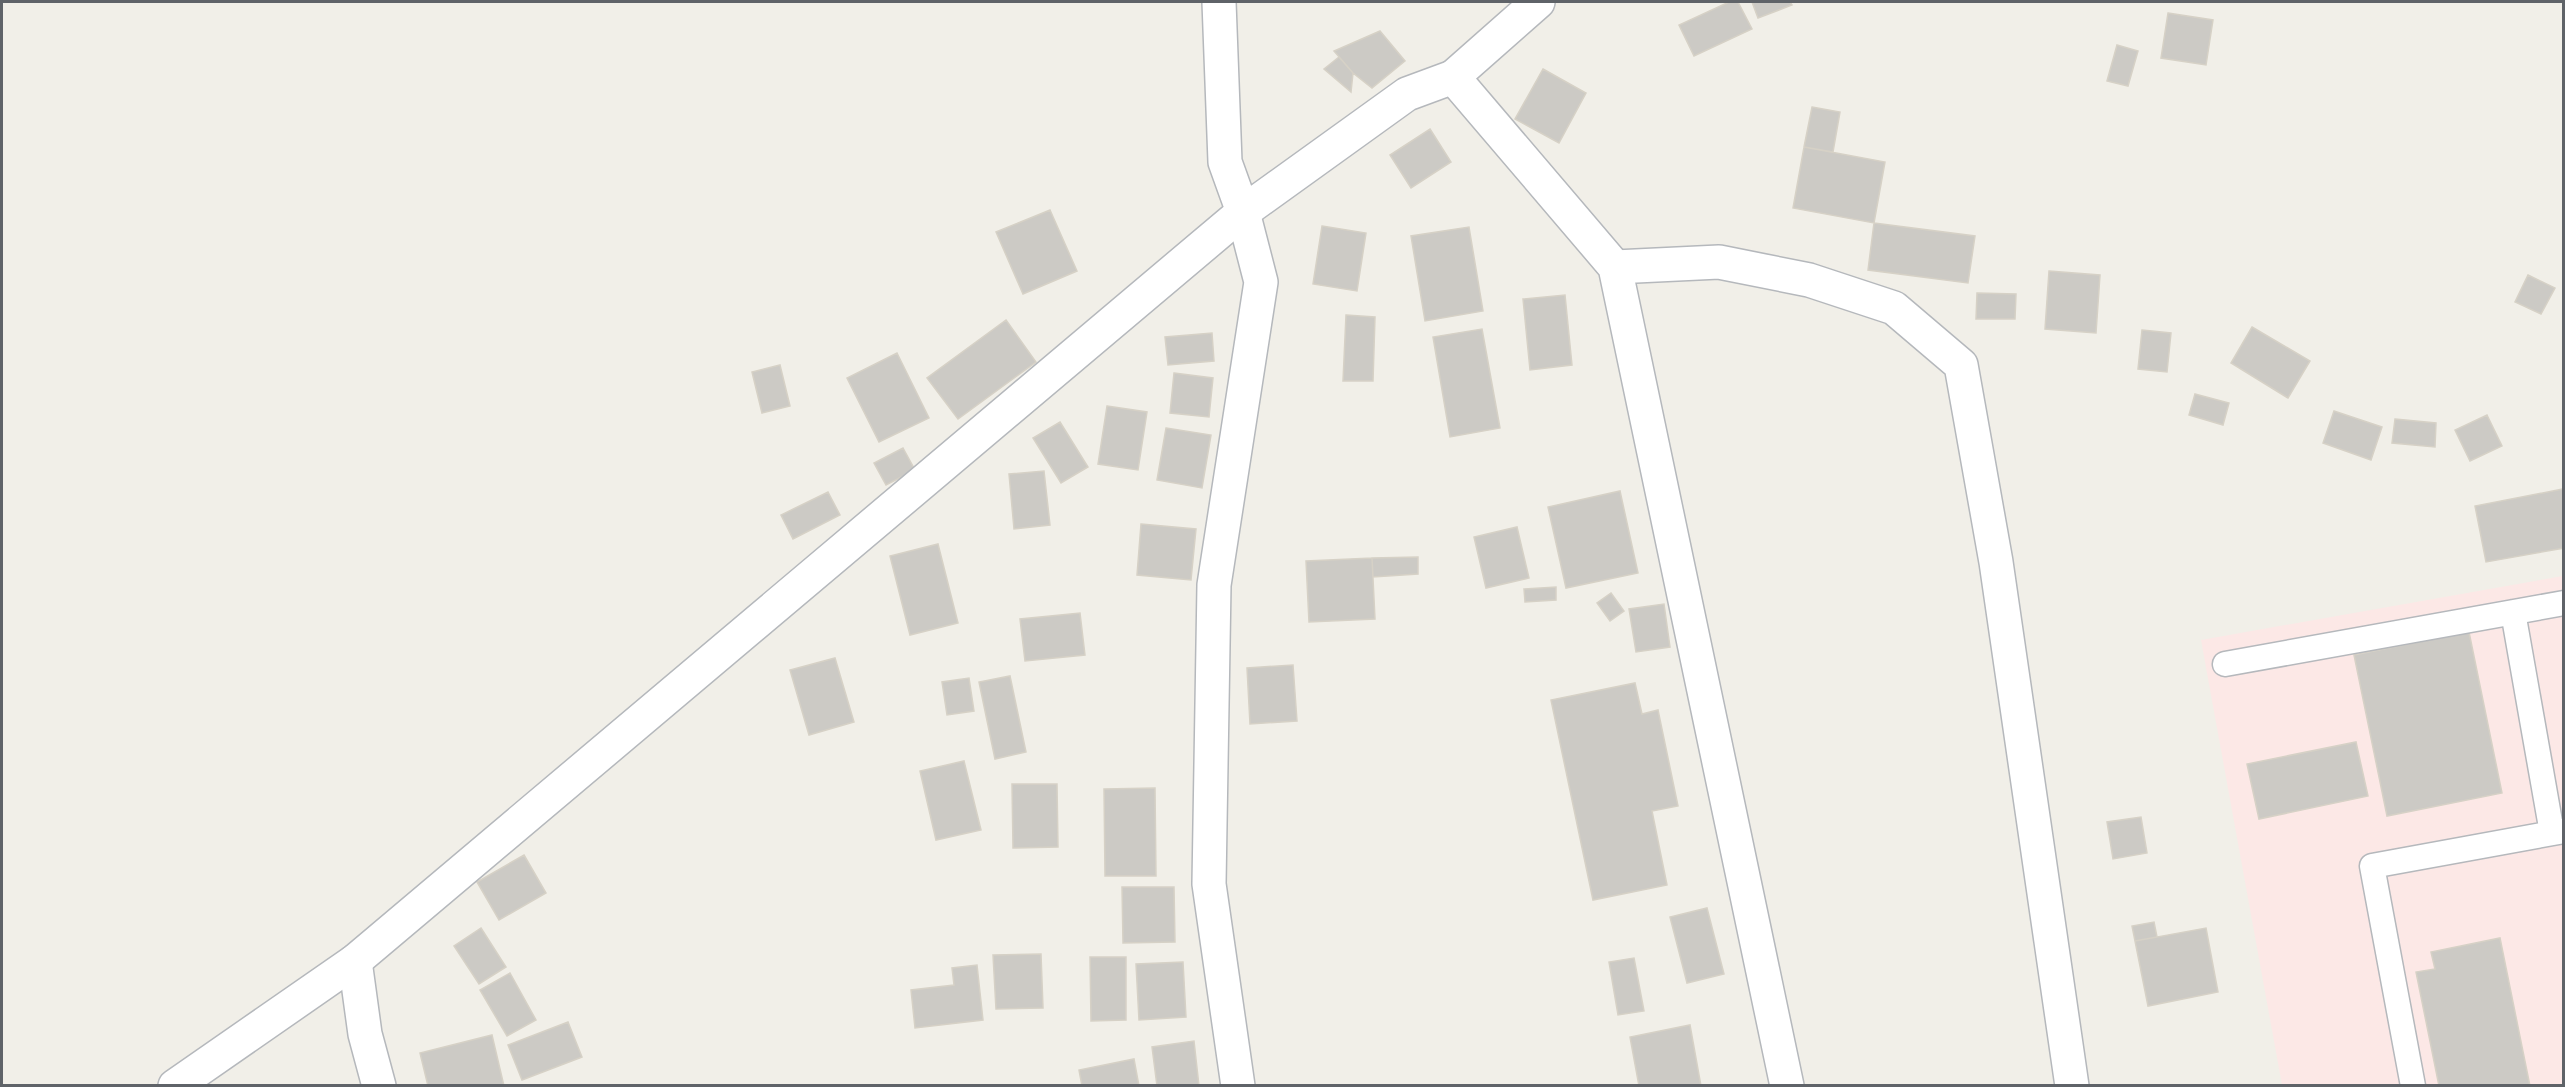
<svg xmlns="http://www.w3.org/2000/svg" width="2565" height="1087" font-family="Mulish,sans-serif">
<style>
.medical{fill:#fce8e6}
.building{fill:#cccac5;stroke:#d6d1c6;stroke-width:1.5}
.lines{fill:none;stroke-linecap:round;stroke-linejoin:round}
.service-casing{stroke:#b5b8bc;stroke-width:27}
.minor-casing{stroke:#b5b8bc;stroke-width:36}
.tertiary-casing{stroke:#b5b8bc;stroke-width:36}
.service{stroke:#fff;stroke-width:24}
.minor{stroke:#fff;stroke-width:33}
.tertiary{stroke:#fff;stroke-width:33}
</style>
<rect width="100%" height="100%" fill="#f1efe8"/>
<path class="medical" d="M2563,576V1085H2282L2201,640Z"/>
<path class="building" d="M1729,2H1738L1752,29L1694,56L1679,25Z
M1752,2H1790L1792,5L1758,18Z
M2168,13L2213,20L2206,65L2161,58Z
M1380,31L1405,61L1372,88L1353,73L1334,51Z
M2117,45L2138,51L2128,86L2107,81Z
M1339,57L1353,73L1351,92L1324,69Z
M1543,69L1586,93L1559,143L1515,119Z
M1812,107L1840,112L1833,152L1804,147Z
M1430,129L1451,162L1411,188L1390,155Z
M1804,147L1885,162L1874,223L1793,208Z
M1050,210L1077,271L1023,294L996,232Z
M1874,223L1975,236L1968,283L1868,270Z
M1322,226L1366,233L1357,291L1313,284Z
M1469,227L1483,311L1425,321L1411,236Z
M2049,271L2100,275L2096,333L2045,329Z
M2528,275L2555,288L2541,314L2515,302Z
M1977,293L2016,294L2015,319H1976Z
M1565,295L1572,365L1530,370L1523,299Z
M1346,315L1375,317L1373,381H1343Z
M1006,320L1036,362L958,419L927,378Z
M2252,327L2310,361L2288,398L2231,363Z
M1482,329L1500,428L1450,437L1433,337Z
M2142,330L2171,333L2167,372L2138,369Z
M1212,333L1214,361L1168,365L1165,337Z
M897,353L929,418L879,442L847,378Z
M780,365L790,406L762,413L752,372Z
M1174,373L1213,378L1209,417L1170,413Z
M2195,394L2229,403L2223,425L2189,415Z
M1107,406L1147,412L1138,470L1098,464Z
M2334,411L2382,427L2371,460L2323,443Z
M2487,415L2502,446L2470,461L2455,430Z
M2395,419L2436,423L2435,447L2392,443Z
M1060,422L1088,467L1061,483L1033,438Z
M1166,428L1211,435L1202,488L1157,480Z
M903,448L915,470L886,485L874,463Z
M1044,471L1050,525L1014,529L1009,474Z
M2563,489L2564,548L2486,562L2475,506Z
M1620,491L1638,573L1566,588L1548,507Z
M828,492L840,515L793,539L781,515Z
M1141,524L1196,529L1191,580L1137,575Z
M1517,527L1529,578L1486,588L1474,537Z
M938,544L958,623L910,635L890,556Z
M1418,557V574L1373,577L1372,558Z
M1372,558L1375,619L1309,622L1306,561Z
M1556,587V600L1525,602L1524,589Z
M1611,593L1624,611L1610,621L1597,603Z
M1664,604L1670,647L1636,652L1629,609Z
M1080,613L1085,655L1025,661L1020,619Z
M2469,632L2502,793L2387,816L2354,655Z
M835,658L854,722L809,735L790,670Z
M1293,665L1297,721L1250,724L1247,668Z
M1010,676L1026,752L995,759L979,682Z
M969,678L974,711L947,715L942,682Z
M1635,683L1642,714L1658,710L1678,806L1652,811L1667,885L1593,900L1551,700Z
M2356,742L2368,796L2259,819L2247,764Z
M964,761L981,830L936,840L920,771Z
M1012,784H1057L1058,847L1013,848Z
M1155,788L1156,876H1105L1104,789Z
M2141,817L2147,853L2113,859L2107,822Z
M524,855L546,893L499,920L477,882Z
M1122,887H1174L1175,942L1123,943Z
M1707,908L1724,974L1687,983L1670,917Z
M2154,922L2157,937L2135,941L2132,926Z
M481,928L506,967L479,984L454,946Z
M2206,928L2218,992L2148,1006L2135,941Z
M2500,938L2530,1086H2439L2416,972L2435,969L2431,952Z
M1041,954L1043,1008L996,1009L993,955Z
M1090,957H1126V1020L1091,1021Z
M1634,958L1644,1011L1618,1015L1609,962Z
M1183,962L1186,1017L1139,1020L1136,964Z
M977,965L983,1020L915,1028L911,990L954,985L952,968Z
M510,973L536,1020L507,1036L480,990Z
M568,1022L582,1057L522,1080L508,1045Z
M1690,1025L1701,1086H1639L1630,1037Z
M492,1035L504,1086H428L420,1053Z
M1194,1041L1199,1086H1157L1152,1047Z
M1134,1059L1139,1086H1082L1079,1070Z"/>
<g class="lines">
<defs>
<path id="service" d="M2513,612L2552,833
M2225,664L2564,603
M2413,1086L2372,866L2564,831"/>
<path id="minor" d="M1453,77L1538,2
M1615,267L1719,262L1809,280L1894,308L1961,365L1996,562L2072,1086
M355,961L365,1034L379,1086
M1238,1086L1209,884L1214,585L1261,282L1243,212"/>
<path id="tertiary" d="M1219,2L1225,162L1243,212
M175,1086L355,961L1243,212L1407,94L1453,77L1615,267L1787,1086"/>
</defs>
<use href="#service" class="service-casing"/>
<use href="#minor" class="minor-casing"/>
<use href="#tertiary" class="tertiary-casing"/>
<use href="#service" class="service"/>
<use href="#minor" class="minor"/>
<use href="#tertiary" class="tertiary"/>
</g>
<rect width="2565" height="1087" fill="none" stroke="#5f6368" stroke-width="6"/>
</svg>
